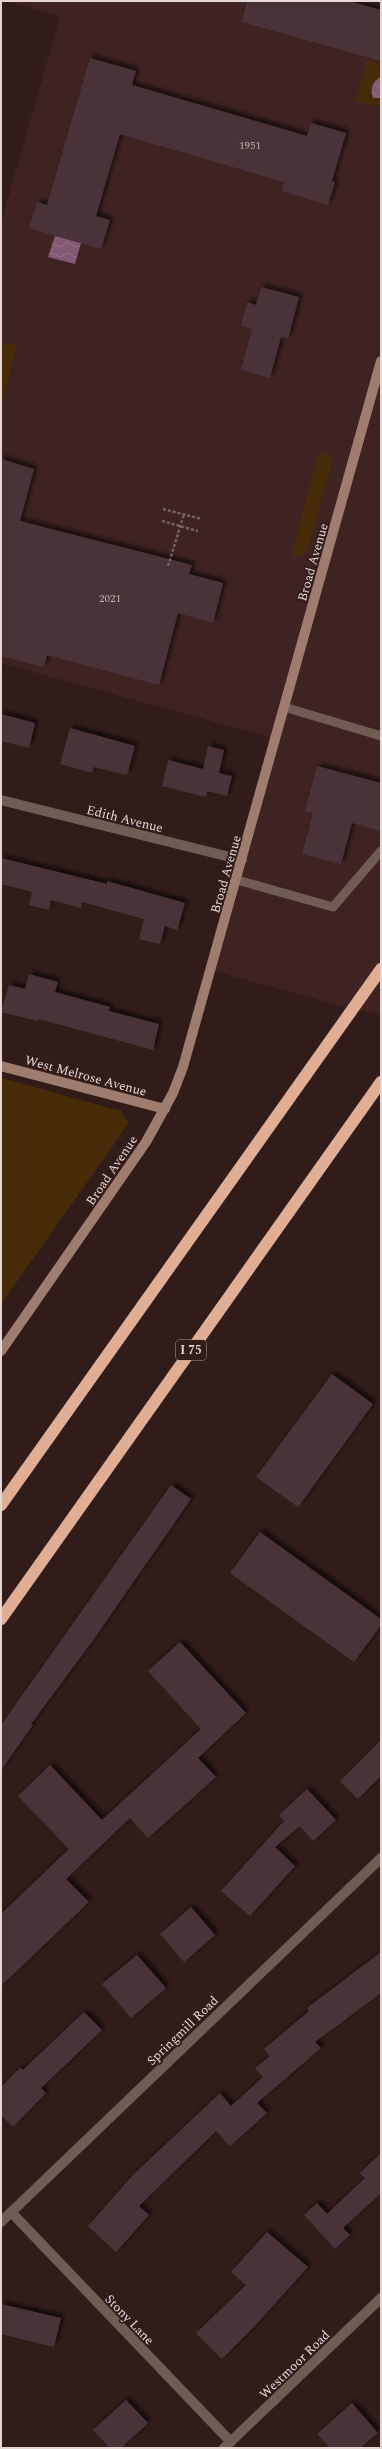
<svg xmlns="http://www.w3.org/2000/svg" width="382" height="2449" font-family="Spectral,serif">
<style>
.built{fill:#3f2322}
.green{fill:#472b08}
.water{fill:url(#water-waves)}
.building{fill:#4a3339;filter:url(#shadow)}
.lines{fill:none;stroke-linecap:round;stroke-linejoin:round}
.path{stroke:#766361;stroke-width:2.5;stroke-dasharray:3 2;stroke-linecap:butt}
.lane{stroke:#715c53;stroke-width:9}
.street{stroke:#715c53;stroke-width:10}
.secondary{stroke:#9e7d6e;stroke-width:10}
.highway{stroke:#e0ad95;stroke-width:12}
.labels{text-anchor:middle;stroke-width:4;stroke-linejoin:round;paint-order:stroke}
.number-label{font-size:11px;fill:#bfaeae}
.shield{fill:#321c1a;stroke:#b09f9d;stroke-width:1}
.shield-label{font-size:12px;font-weight:bold;fill:#e6d7d5}
.street-label{font-size:13px;fill:#e6d7d5;stroke:#321c1a}
</style>
<defs>
<pattern id="water-waves" width="16" height="10" patternUnits="userSpaceOnUse"><rect width="16" height="10" fill="#845975"/><path d="M0 5q4-4 8 0t8 0" fill="none" stroke="#957088"/></pattern>
<filter id="shadow"><feDropShadow dx="3.5" dy="-3.5" stdDeviation="2" flood-color="#0009"/></filter>
</defs>
<rect width="100%" height="100%" fill="#321c1a"/>
<path class="built" d="M3,1H381V1014L352,1009L211,970L276,739L1,663V223L60,16Z"/>
<path class="green" d="M367,60L381,64V107L356,101Z
M1,342L17,346L1,404Z
M319,451L328,455L332,462L307,552L299,556L291,557Z
M1,1078L121,1111L129,1123L1,1304Z"/>
<path class="water" d="M381,77V98H373C370,90 372,81 381,77Z
M55,236L81,243L75,264L48,257Z"/>
<path class="building" d="M247,1H348L381,10V61L242,22Z
M90,58L136,71L132,85L307,136L311,123L346,133L332,181L335,182L328,205L282,191L284,182L120,134L96,216L110,220L101,249L29,228L37,202L47,205Z
M261,287L299,297L288,339L281,337L270,378L241,370L252,329L241,326L247,302L256,305Z
M1,459L34,469L20,521L192,565L189,574L223,583L213,623L178,613L159,685L47,655L44,667L1,656Z
M1,714L35,723L29,748L1,741Z
M70,728L135,746L127,775L94,767L92,773L60,764Z
M208,746L224,750L219,773L232,776L227,796L207,791L206,797L162,786L168,760L203,769Z
M317,766L381,783V831L352,823L341,864L302,854L313,813L305,811Z
M1,858L107,884V881L185,903L177,930L165,926L160,944L139,939L144,919L82,902L81,908L51,900L49,910L29,905L32,892L1,884Z
M29,974L58,982L55,992L110,1007L109,1011L159,1024L153,1050L39,1019L38,1021L1,1012L9,985L25,989Z
M332,1374L373,1404L298,1507L256,1477Z
M171,1485L191,1499L94,1639L31,1724L33,1725L1,1770V1725Z
M260,1532L381,1619V1625L354,1662L230,1573Z
M180,1642L246,1713L198,1758L216,1777L148,1838L130,1818L66,1879L89,1902L1,1986V1914L69,1849L18,1796L50,1765L102,1820L201,1729L148,1671Z
M381,1740V1776L358,1799L340,1781Z
M307,1789L336,1820L313,1841L300,1826L275,1847L295,1866L250,1916L221,1891L284,1821L279,1815Z
M191,1907L215,1935L184,1962L160,1934Z
M381,1952V1993L315,2042L321,2048L257,2103L267,2113L230,2146L216,2131L139,2206L149,2215L116,2252L88,2226L134,2174L220,2093L231,2106L263,2077L255,2068L270,2056L264,2049L309,2011L307,2008Z
M137,1955L166,1988L131,2018L102,1984Z
M84,2012L102,2030L41,2088L46,2093L13,2127L1,2115V2087L20,2068L23,2070Z
M381,2153V2195L380,2194L343,2228L350,2235L335,2249L304,2215L317,2203L327,2214L365,2178L360,2173Z
M267,2232L308,2267L253,2328L222,2359L196,2333L246,2285L231,2272Z
M1,2304L61,2318L54,2347L1,2334Z
M126,2400L148,2423L121,2448H110L93,2430Z
M352,2403L378,2433L360,2448H330L317,2434Z"/>
<g class="lines">
<path class="path" d="M163,509L202,519
M162,521L198,531
M168,566L184,514"/>
<path class="lane" d="M284,707L381,736
M237,880L333,907L381,851"/>
<path class="street" d="M1,800L242,860
M11,2212L231,2442
M1,2222L381,1858
M224,2448L381,2298"/>
<path class="secondary" d="M1,1066L165,1109
M1,1351L146,1142L173,1093L183,1067L381,361"/>
<path class="highway" d="M1,1505L381,969
M1,1619L381,1082"/>
</g>
<g class="labels">
<g class="number-label">
<text x="250" y="149">1951</text>
<text x="110" y="602">2021</text>
</g>
<rect class="shield" x="176" y="1340" width="30" height="20" rx="3"/>
<g class="shield-label">
<text x="191" y="1354">I 75</text>
</g>
<g class="street-label">
<text transform="translate(312 562) rotate(-74)" y="5">Broad Avenue</text>
<text transform="translate(125 818) rotate(14)" y="5">Edith Avenue</text>
<text transform="translate(225 874) rotate(-74)" y="5">Broad Avenue</text>
<text transform="translate(86 1075) rotate(15)" y="5">West Melrose Avenue</text>
<text transform="translate(111 1170) rotate(-56)" y="5">Broad Avenue</text>
<text transform="translate(182 2030) rotate(-44)" y="5">Springmill Road</text>
<text transform="translate(130 2319) rotate(46)" y="5">Stony Lane</text>
<text transform="translate(294 2364) rotate(-44)" y="5">Westmoor Road</text>
</g>
</g>
<rect width="382" height="2449" fill="none" stroke="#e6d7d5" stroke-width="4"/>
</svg>
